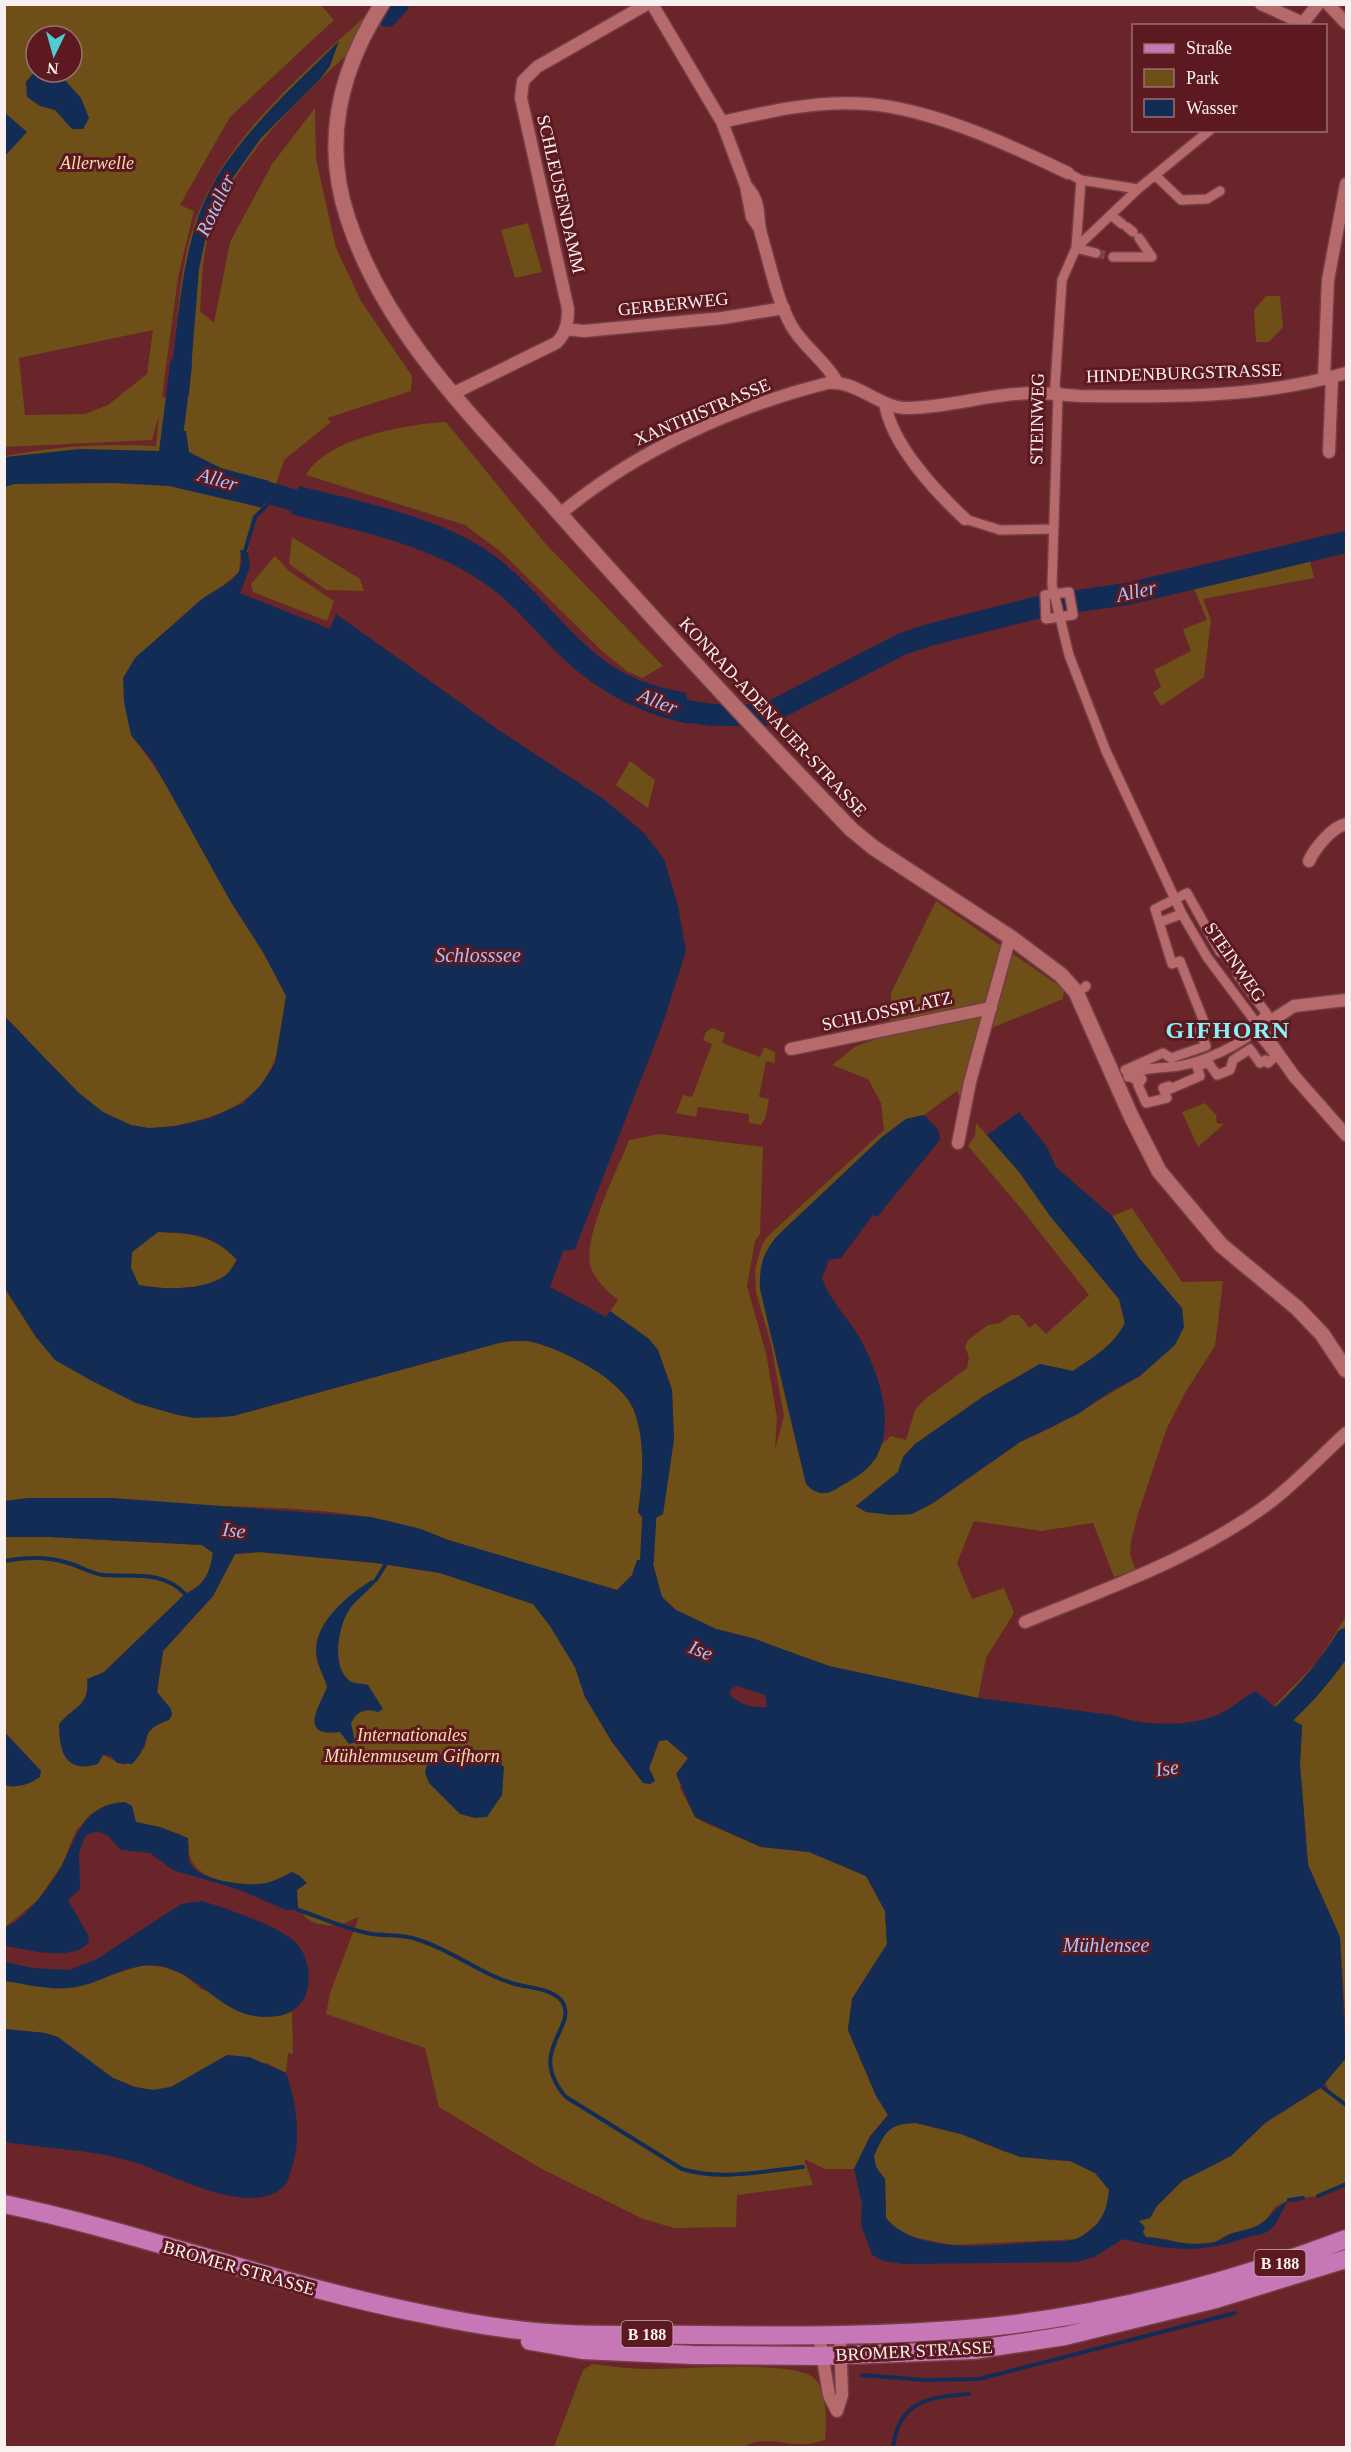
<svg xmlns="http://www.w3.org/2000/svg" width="1351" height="2452" font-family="Georgia,serif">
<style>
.green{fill:#6d4f17;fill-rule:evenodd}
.water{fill:#122c56;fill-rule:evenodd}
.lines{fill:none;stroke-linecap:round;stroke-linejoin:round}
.stream{stroke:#122c56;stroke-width:4}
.canal{stroke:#122c56;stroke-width:14}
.river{stroke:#122c56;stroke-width:22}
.pedestrian-tunnel{stroke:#7f4347;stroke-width:9;stroke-dasharray:9 4.5;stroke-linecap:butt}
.pedestrian-casing{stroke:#743e47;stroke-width:12}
.minor-casing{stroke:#743e47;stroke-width:15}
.tertiary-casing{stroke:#743e47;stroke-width:18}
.primary-casing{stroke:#743e47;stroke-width:21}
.pedestrian{stroke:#b76a6c;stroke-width:9}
.minor{stroke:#b76a6c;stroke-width:12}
.tertiary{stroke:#b76a6c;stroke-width:15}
.primary{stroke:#c777b6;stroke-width:18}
.labels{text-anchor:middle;stroke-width:6;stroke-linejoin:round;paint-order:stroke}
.shield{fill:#5c191f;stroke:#cab0b1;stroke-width:1.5}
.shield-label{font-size:16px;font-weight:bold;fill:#f9f0f0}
.park-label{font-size:18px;font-style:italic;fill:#f9dcaf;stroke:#5c191f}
.street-label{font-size:18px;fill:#f9f0f0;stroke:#5c191f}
.water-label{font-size:20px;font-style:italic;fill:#a2c6ff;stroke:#5c191f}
.district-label{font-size:24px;font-weight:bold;letter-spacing:1.5px;fill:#87f3f8;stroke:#5c191f}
</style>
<rect width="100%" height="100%" fill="#692529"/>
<path class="green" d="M320,4L334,20L230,117L180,205L194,211L178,277L162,397L170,398C177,340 176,277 195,222C225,135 312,65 378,5H405C339,61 237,145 210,230C202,255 202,285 200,311L214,323L230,242L272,164L315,108L316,159L336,248L361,301L412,376L411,391L327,418L331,422L284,460L270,503L253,517L248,552L241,550L239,572L218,590L131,735C172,785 198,846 231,902C246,926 263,950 276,976C279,982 284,989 286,996C287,1004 284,1015 283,1023C276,1084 248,1109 189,1123C171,1127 149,1131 131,1125C76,1108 45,1053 5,1017V456C56,446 104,443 156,446L159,415L152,440L5,447L4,5ZM36,36H72V72H36ZM153,330L147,374L108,405L85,414L25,415L19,358Z
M528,223L542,272L515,278L501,230Z
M1266,296H1280L1283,327L1269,342H1256L1254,310Z
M446,422L544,542L663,666L642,678L627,671L603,652L501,552L465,525L306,475C327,438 406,424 446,422Z
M292,537L360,579L364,591L326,590L289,564Z
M275,556L289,571L334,601L327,621L253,592L251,584Z
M1310,561L1314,578L1203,599L1211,620L1204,677L1161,706L1153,693L1161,687L1154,670L1191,651L1183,629L1207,620L1193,586Z
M630,761L655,780L648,808L616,785Z
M936,901L1064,989L1063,999L977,1034L961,1099L957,1091L924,1115L906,1119L882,1137L830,1187L764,1306L806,1484L876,1459L882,1444L891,1436L906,1440L915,1410L925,1399L967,1368L969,1357L965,1347L968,1340L988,1325L1000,1323L1011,1315H1019L1030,1328L1035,1323L1046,1334L1089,1295L1023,1211L968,1146L975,1136L976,1123L1020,1173L1050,1216L1119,1299L1125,1323C1113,1346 1094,1357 1073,1371L1040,1364L984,1396L915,1444L903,1457L898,1472L856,1506L866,1512L892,1515L912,1514L933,1503L1020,1442L1051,1428L1140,1376L1182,1308L1139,1258L1112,1216L1132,1208L1182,1282L1223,1281L1215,1346L1185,1393L1167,1428L1138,1514L1131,1542L1130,1555L1136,1570L1114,1577L1093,1523L1041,1531L974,1521L957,1563L972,1599L1004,1588L1014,1613L986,1658L978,1698L829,1666L752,1638L716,1629L676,1610L662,1597L653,1564L637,1561L632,1575L617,1590L448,1540C361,1503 261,1509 169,1504C114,1501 60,1494 5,1501L4,1288L36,1337L55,1360L213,1418L233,1416L499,1343C511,1341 524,1339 536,1343C566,1351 620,1379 633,1408C646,1438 643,1480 638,1512L652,1519L663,1513L674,1439L672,1390L658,1350L649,1339L610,1311L618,1300C607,1291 596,1281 591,1268C581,1239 618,1169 629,1140L659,1134L763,1147L760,1234L755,1241L747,1286L766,1353L777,1418L775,1450L784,1416L771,1344L756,1292L755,1269L762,1245L767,1237L884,1130L881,1103L868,1079L832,1065L856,1046L890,1034L891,993Z
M712,1028L725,1033L722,1043L760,1057L764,1047L775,1052V1063L766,1061L759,1097L769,1099L765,1119L761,1125L749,1123V1114L698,1107L696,1117L676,1113L683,1095L692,1097L712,1044L703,1040L706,1032Z
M1205,1103L1216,1115L1217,1123L1224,1124L1198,1147L1182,1112Z
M158,1232C194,1234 210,1234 237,1259C234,1264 231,1271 226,1275C205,1291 163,1290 139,1285L131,1268L132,1252Z
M5,1537H49L202,1545L213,1553C209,1575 206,1584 185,1594L104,1672L77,1710L67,1715L103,1755L124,1765L145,1747L149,1729L162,1723L171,1709L157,1693L163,1651L213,1596L235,1554L259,1552L376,1563L440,1573L533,1604L550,1626L575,1667L585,1697L612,1742L654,1776L649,1769L659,1741L667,1740L688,1758L680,1788L695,1817L705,1823L761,1847L809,1852L866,1876L885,1911L887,1944L852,1999L848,2030L876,2095L888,2115L869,2137L899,2123H916L961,2134L1005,2152L1048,2160L1070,2161L1095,2173L1110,2190L1150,2218L1157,2206L1182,2181L1231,2156L1265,2123L1322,2087L1329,2092L1325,2080L1346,2058V2184L1318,2196L1289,2200L1275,2207L1265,2221L1257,2226L1227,2235L1215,2242L1184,2245L1167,2239L1146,2237L1099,2223L1078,2239L952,2245L913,2237L896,2230L886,2218L885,2179L876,2167L874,2157L863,2154L854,2169H825L804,2159L813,2185L737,2195L736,2227L674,2228L643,2219L540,2168L439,2107L425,2048L326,2014L330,1993L359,1917C352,1919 344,1925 336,1925C312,1927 294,1916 297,1890L300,1887L292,1872C284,1876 274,1882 266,1884C239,1889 185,1880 189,1845L180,1834L135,1822L132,1811L117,1803L91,1814L76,1831L62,1865L38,1900L5,1927V1785L13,1787L41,1771L5,1732Z
M1346,1616V2031L1340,1937L1308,1865L1300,1763L1302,1725L1283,1716L1275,1705L1319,1660Z
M144,1965L163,1967L183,1974L201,1989L280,2016L292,2012L293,2054L288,2053L286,2073L267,2063L196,2075L170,2087L153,2090L135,2087L113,2078L45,2033L5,2029V1981L68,1988Z
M592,2364C610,2366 628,2369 646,2369C679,2370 793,2359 814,2378C827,2390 827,2423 825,2440C819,2441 812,2444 807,2444C784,2446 763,2434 742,2448L554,2447L583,2370Z"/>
<path class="water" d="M339,41L330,66L321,78L261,138L232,179L208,227L199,269L189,394L169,393C178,327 180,243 213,184C244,130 295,85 339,41Z
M36,70L55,72L64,79L81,98L89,118L83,129H72L55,110L40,106L27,97L26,82Z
M4,112L27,132L5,156H4Z
M165,431H186L189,452L221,468L269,481L263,508L169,486L113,483L14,484L5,487V457L80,449L160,451Z
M299,486C359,501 443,518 492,554C538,587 569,639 617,669C638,682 662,688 686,693L690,724C644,715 604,695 569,664C542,640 520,610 491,588C434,545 358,531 291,514L292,508L288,507L292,489L297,490Z
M240,550L248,552L250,567L240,593L330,629L336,614L500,731L605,800L644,833L664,859L678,906L686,951L663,1023L575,1249L563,1251L550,1287L606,1317L610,1311L649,1339L658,1350L672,1390L674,1439L663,1514L651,1521L644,1520L638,1512C643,1480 646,1439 633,1408C620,1379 566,1351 536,1343C524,1339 511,1341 499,1343L233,1416L194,1418L178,1415L136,1403L92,1381L55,1360L36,1337L5,1288V1017L79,1093L103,1112L131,1125L149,1128L175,1126L210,1118L242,1104L261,1085L275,1063L286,996L263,952L231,902L153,762L131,735L124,702L123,678L135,658L203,598L231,581L239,572L242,560ZM158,1232C192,1233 213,1234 237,1260C234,1264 230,1272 226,1275C204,1291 164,1290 139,1285L131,1268L132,1252Z
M1019,1112L1047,1147L1056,1167L1112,1216L1139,1258L1182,1308L1184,1327L1175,1345L1140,1376L1108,1393L1078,1414L1020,1442L933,1503L912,1514L892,1515L866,1512L856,1506L898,1472L903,1457L915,1444L984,1396L1040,1364L1073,1371C1094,1357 1113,1346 1125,1323L1119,1299L1050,1216L1020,1173L987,1135Z
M924,1115L938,1129L940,1140L877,1217L873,1215L841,1258L829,1260L822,1278C828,1298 847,1317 858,1335C877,1369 897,1420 876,1457C869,1470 854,1479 841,1486C828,1495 818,1497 806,1484L760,1289C759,1266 763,1253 777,1236L882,1137L906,1119Z
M28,1498H112L371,1517L421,1529L448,1540L617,1590L632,1575L637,1560H647L653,1564L662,1597L676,1610L716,1629L752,1638L829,1666L978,1698L1112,1715C1142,1726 1185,1727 1215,1716C1228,1711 1242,1699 1255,1691C1271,1703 1284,1716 1302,1725L1300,1763L1308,1865L1340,1937L1346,2058L1322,2087L1265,2123L1231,2156L1182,2181L1157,2206L1150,2218L1139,2221L1145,2227L1143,2232L1146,2237C1169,2239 1189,2247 1212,2243C1219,2241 1226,2236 1233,2233C1242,2231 1253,2229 1260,2224C1272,2217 1274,2208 1289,2200C1282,2208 1279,2221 1272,2228C1263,2237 1253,2234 1242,2239C1198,2254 1167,2250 1123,2239L1094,2257L1077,2262L904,2264L883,2261L872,2255L861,2225L862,2204L854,2169L869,2138L888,2115L876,2096L848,2030L852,1999L887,1944L885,1911L866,1876L809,1852L761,1847L695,1817L676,1774L688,1758L667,1740L659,1741L649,1768L655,1781L650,1784L643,1783L612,1742L585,1697L575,1667L550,1626L533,1604L440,1573L376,1563L259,1552L235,1554L213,1596L163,1651L157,1692L171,1709L172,1715L169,1720C135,1732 155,1741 132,1764L117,1763L111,1756L103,1755L98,1764C65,1774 59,1751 59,1724C74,1706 90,1706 87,1679L104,1672L185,1594C205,1584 209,1575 213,1553L202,1545L49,1537H5V1501ZM737,1686L765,1695L767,1707C751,1708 741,1705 729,1694L731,1689ZM916,2123L961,2134L1020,2157L1070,2161L1095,2173L1109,2190C1107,2212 1100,2226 1080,2237C1070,2243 1051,2241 1039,2242C994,2245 918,2256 886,2218L885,2179L876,2167L874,2156C885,2132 888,2124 916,2123Z
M372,1580H376L375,1583C367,1592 356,1600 349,1610C338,1626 331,1668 350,1681C354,1684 362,1683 368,1685L383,1709L378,1712C366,1708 357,1711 351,1723L355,1742L349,1744L340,1732C296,1738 321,1704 327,1687C324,1675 316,1664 316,1651C316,1621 348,1595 372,1580Z
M4,1732L41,1771L40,1777C28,1785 18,1788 5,1785Z
M453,1747C475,1747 487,1753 504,1767L502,1795L487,1817L475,1818L460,1814L429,1783L425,1773L427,1764Z
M125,1802L132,1806L136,1822L160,1827L188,1838C189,1847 186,1857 191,1865C201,1881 249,1887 266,1883C275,1881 284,1876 292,1872L300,1876L307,1883L297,1890L298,1910H286L240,1890L173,1870L150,1853L121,1850L108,1836L98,1831L85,1836L79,1852L80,1889L68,1900L88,1935L89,1942C71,1963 28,1949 5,1946V1927C25,1921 54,1881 63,1863C78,1833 85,1804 125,1802Z
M202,1901C223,1907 284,1928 297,1944C308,1956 311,1976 307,1991C304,2004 291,2014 278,2016C225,2024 208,1979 165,1967C129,1958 102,1986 68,1988C48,1990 25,1984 5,1981V1962L33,1968L69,1970L97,1959L181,1904Z
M4,2029L45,2033L58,2037L113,2078L135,2087L153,2090L171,2087L227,2055L249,2057L286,2073C296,2101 302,2137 292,2167C290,2172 289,2180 286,2184C254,2222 168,2172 131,2161C89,2149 47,2149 5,2142Z"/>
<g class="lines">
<path class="stream" d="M245,551L255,517L266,506L271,494
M4,1561C26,1557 47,1556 68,1563C80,1566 92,1574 103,1575C132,1577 163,1570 185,1594
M376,1580L387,1562
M298,1910C320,1917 344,1928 367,1933C383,1937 400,1933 416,1939C451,1949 479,1974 515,1984C530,1988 558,1989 564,2005C574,2030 527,2052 566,2097L682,2169C721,2181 763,2171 803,2167
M1322,2087L1346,2105
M1318,2196L1346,2184
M1289,2200L1303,2198
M862,2375L924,2380L979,2379L1235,2313
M893,2448C898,2401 929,2397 969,2394"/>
<path class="canal" d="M642,1577L647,1560L650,1504"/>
<path class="river" d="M387,16L398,4
M169,460L181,365
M237,484L318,507
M659,703L679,710L713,715H765L902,644L929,635L1043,606L1127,594L1346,542
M1261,1735C1294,1706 1324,1676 1346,1639"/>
<path class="pedestrian-tunnel" d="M1096,253L1113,257"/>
<defs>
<path id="pedestrian" d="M1068,173L1081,180L1138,189
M1156,176L1181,200L1207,199L1220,191
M1081,180L1076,248L1096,253
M1111,215L1122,224
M1127,227L1133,232
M1113,257H1152L1139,238
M965,519L1000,530L1052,529
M1069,592L1073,615L1046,619L1045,595Z
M1187,893L1220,952L1222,951L1240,974L1238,975L1267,1014L1256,1024V1031L1276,1056L1268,1063L1265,1060L1260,1063L1250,1049L1233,1060L1230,1070L1217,1075L1208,1062L1197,1067L1200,1076L1170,1089L1169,1086L1163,1088L1167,1098L1146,1103L1138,1085L1142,1079L1136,1076L1134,1079L1125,1070L1163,1053L1171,1058L1206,1046L1199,1030L1206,1027L1180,961L1172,964L1155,909Z
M1160,922L1182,914
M1084,988L1086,986
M1128,1077C1145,1066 1159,1069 1178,1066C1205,1062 1239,1045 1260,1028L1207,957L1182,914L1106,751L1069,655L1052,585L1058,394L1055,386L1062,280L1076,248L1138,189L1210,130"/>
<path id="minor" d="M652,4L722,122L746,186L752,217L760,229
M1261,4L1303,23L1318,4
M1328,4L1346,23
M722,122C770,111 818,100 868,104C932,109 1010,145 1068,173
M747,187C762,204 756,215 761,234C770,263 776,298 791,325C803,347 825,360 837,382
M565,329L584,331L723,318L784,308
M1324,379L1328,280L1346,184
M452,394L556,343C566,334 568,323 568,309L521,98L523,81L537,67L647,4
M885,403C891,444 936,492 965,519
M1329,452L1332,377
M560,514C636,451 732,407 828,383C858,380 879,409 909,408C951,407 993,393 1035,393C1050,393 1065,395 1080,396C1169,397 1261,398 1346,373
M1309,861C1315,848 1332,827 1346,824
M1346,1000L1294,1006L1260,1028L1294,1076L1346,1135
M791,1049L991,1008
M958,1143L970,1082L1010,937
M1025,1622C1108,1588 1195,1558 1268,1504C1296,1483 1321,1456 1346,1433
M819,2335L829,2395L837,2411
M837,2411L842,2395L840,2334"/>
<path id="tertiary" d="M382,4C339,71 322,142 348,219C386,336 480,424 559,513C655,621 752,727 852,830L874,848L1010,937L1061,975L1076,992L1131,1116L1159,1171L1221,1245L1297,1308L1322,1334L1346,1370"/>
<path id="primary" d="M4,2204C146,2234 281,2286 424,2314C471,2324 519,2332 567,2334C612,2336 659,2334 704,2335C796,2336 888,2336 979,2328C1104,2316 1229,2283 1346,2239
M530,2341L582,2350L693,2355L822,2356L974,2350L1065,2336L1216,2299L1346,2259"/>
</defs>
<use href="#pedestrian" class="pedestrian-casing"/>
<use href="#minor" class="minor-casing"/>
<use href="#tertiary" class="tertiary-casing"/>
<use href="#primary" class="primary-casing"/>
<use href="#pedestrian" class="pedestrian"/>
<use href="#minor" class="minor"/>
<use href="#tertiary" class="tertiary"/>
<use href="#primary" class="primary"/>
</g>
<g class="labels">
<g class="shield">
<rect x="1254.5" y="2250" width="51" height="26" rx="4.5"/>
<rect x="621.5" y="2321" width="51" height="26" rx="4.5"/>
</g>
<g class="shield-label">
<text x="1280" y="2269">B 188</text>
<text x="647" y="2340">B 188</text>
</g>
<g class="park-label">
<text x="97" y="169">Allerwelle</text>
<text x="412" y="1741">Internationales<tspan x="412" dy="21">Mühlenmuseum Gifhorn</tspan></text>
</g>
<g class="street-label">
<text transform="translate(561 194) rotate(77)" y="6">SCHLEUSENDAMM</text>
<text transform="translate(673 304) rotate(-6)" y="6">GERBERWEG</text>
<text transform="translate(1184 373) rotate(-2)" y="6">HINDENBURGSTRASSE</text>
<text transform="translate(702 412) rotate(-23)" y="6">XANTHISTRASSE</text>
<text transform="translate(1037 419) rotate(-89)" y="6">STEINWEG</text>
<text transform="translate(773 717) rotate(47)" y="6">KONRAD-ADENAUER-STRASSE</text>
<text transform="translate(1235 962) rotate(55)" y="6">STEINWEG</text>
<text transform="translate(887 1011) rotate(-12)" y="6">SCHLOSSPLATZ</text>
<text transform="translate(239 2268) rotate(16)" y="6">BROMER STRASSE</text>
<text transform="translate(914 2351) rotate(-3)" y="6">BROMER STRASSE</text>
</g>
<g class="water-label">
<text transform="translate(215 205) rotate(-65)" y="7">Rotaller</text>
<text transform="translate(218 479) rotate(16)" y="7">Aller</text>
<text transform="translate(1136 591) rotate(-12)" y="7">Aller</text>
<text transform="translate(658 701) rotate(21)" y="7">Aller</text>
<text x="478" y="962">Schlosssee</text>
<text transform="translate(234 1530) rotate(6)" y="7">Ise</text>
<text transform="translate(701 1650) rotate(22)" y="7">Ise</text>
<text transform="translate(1167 1768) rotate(-8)" y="7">Ise</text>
<text x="1106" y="1952">Mühlensee</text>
</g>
<g class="district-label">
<text x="1228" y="1038">GIFHORN</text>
</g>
</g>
<rect width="1351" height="2452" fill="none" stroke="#f9f0f0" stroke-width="12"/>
<rect x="1132" y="24" width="195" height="108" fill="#5c191f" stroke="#9b6f73" stroke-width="1.5"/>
<rect x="1144" y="44" width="30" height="9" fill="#c777b6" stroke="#9b6f73" stroke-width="1.5"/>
<text x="1186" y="54" font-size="18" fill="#f9f0f0">Straße</text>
<rect x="1144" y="69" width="30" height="18" fill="#6d4f17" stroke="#9b6f73" stroke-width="1.5"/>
<text x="1186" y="84" font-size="18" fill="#f9f0f0">Park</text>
<rect x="1144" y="99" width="30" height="18" fill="#122c56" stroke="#9b6f73" stroke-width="1.5"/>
<text x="1186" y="114" font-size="18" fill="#f9f0f0">Wasser</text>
<g transform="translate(54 54) rotate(185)"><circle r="28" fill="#5c191f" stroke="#9b6f73" stroke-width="1.5"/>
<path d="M0-4.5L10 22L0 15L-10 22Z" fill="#51ccd2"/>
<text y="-9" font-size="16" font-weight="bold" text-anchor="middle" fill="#f9f0f0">N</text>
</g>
</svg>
